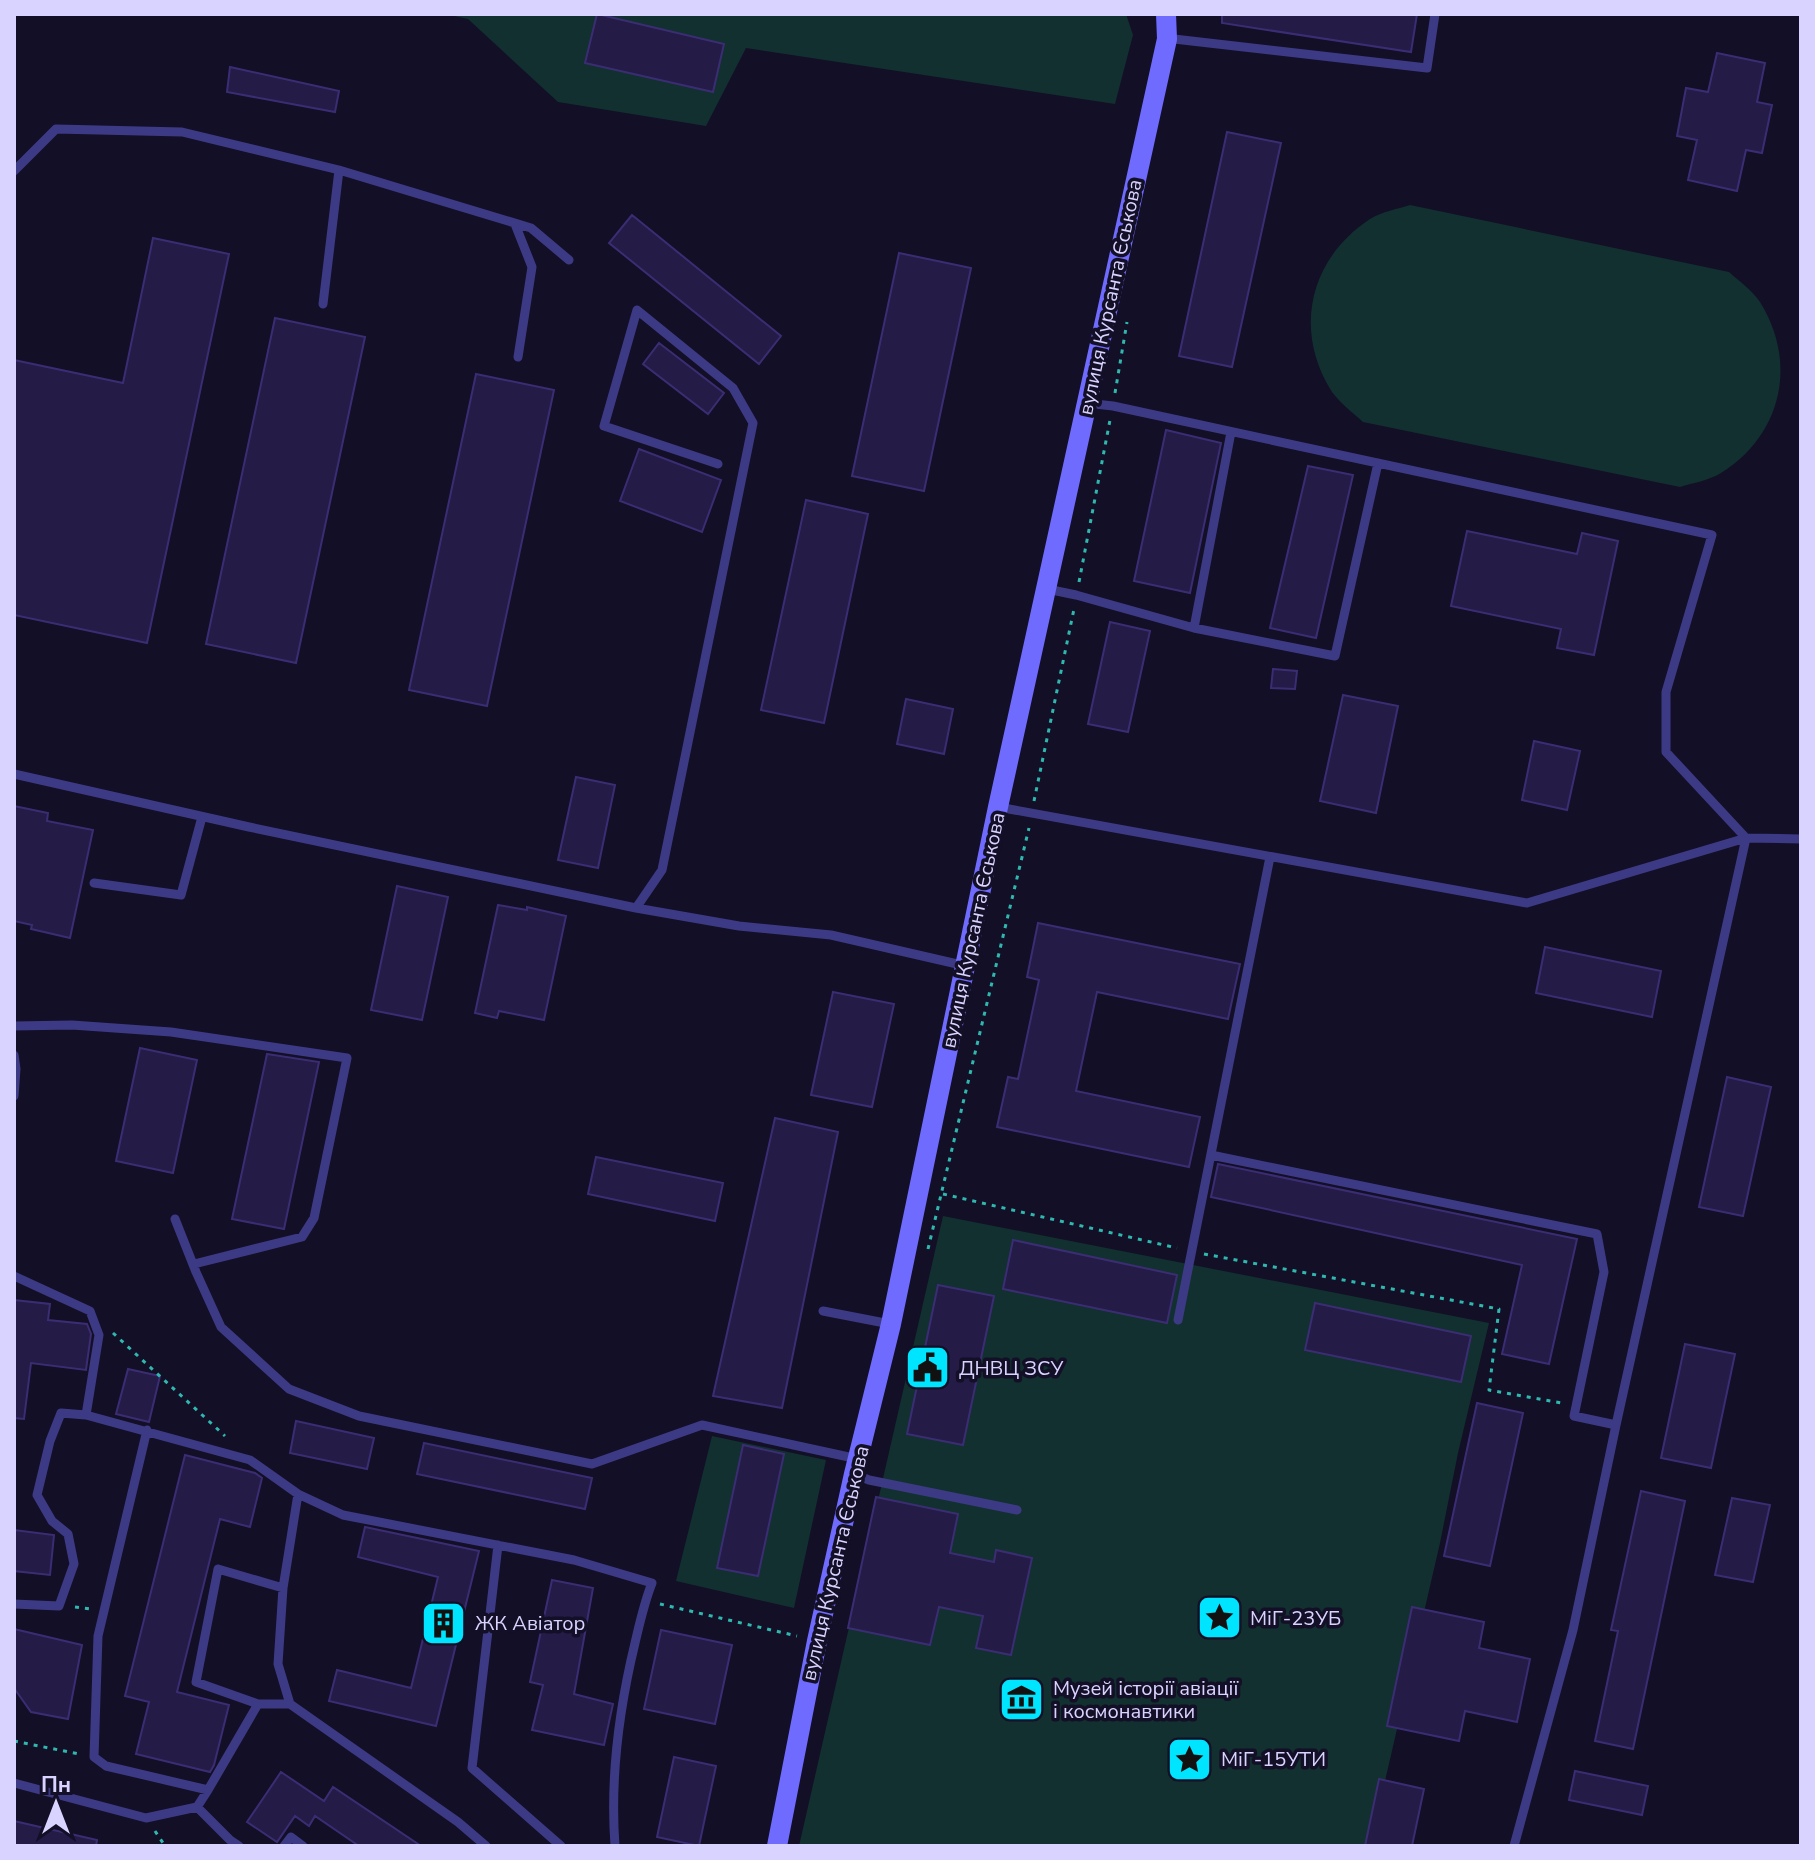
<svg xmlns="http://www.w3.org/2000/svg" width="1815" height="1860" font-family="'Nunito Sans',sans-serif">
<style>
.green{fill:#12302f}
.building{fill:#241b47;stroke:#3b2d73;stroke-width:2}
.lines{fill:none;stroke-linecap:round;stroke-linejoin:round}
.path{stroke:#2fb8b0;stroke-width:3;stroke-dasharray:4 6;stroke-linecap:butt}
.lane{stroke:#3d3a85;stroke-width:9}
.secondary{stroke:#6f6bff;stroke-width:20}
.labels{text-anchor:middle;stroke-width:7;stroke-linejoin:round;paint-order:stroke}
.street-label{font-size:20px;fill:#d9d4ff;stroke:#130f26}
.poi-label{font-size:20px;fill:#d9d4ff;stroke:#130f26;text-anchor:start}
</style>
<rect width="100%" height="100%" fill="#130f26"/>
<path class="green" d="M445,14H1126L1133,35L1115,104L746,48L706,126L558,102L468,19Z
M1410,205L1729,272C1739,281 1753,291 1760,302C1798,363 1782,435 1721,473C1710,480 1693,483 1680,487L1363,422C1353,413 1340,403 1332,392C1293,331 1309,259 1370,219C1381,212 1397,209 1410,205Z
M943,1216L1489,1323L1458,1453L1440,1543L1370,1846H799Z
M712,1436L826,1460L794,1608L676,1581Z"/>
<path class="building" d="M597,14L724,44L713,92L585,63Z
M1222,14H1417L1411,52L1222,23Z
M1717,53L1765,63L1757,102L1772,105L1762,153L1746,150L1737,191L1688,180L1697,140L1677,136L1686,88L1708,92Z
M230,67L339,91L335,112L227,92Z
M1227,132L1281,143L1232,367L1179,356Z
M632,215L781,336L759,364L609,243Z
M153,238L229,254L147,643L14,615V360L123,383Z
M899,253L971,268L924,491L852,476Z
M275,318L365,337L296,663L206,644Z
M659,343L724,393L708,414L643,364Z
M476,374L554,390L487,706L409,690Z
M1166,430L1221,443L1190,593L1134,581Z
M639,449L721,480L702,532L620,501Z
M1308,466L1353,475L1316,638L1270,628Z
M806,500L868,514L824,723L761,710Z
M1467,531L1577,554L1582,533L1618,541L1594,655L1557,648L1561,629L1451,606Z
M1110,622L1150,631L1128,732L1088,724Z
M1273,669L1297,671L1295,689L1271,688Z
M1343,695L1398,706L1376,813L1320,801Z
M906,699L953,709L944,754L897,744Z
M1534,741L1580,751L1567,810L1522,800Z
M576,777L615,785L598,868L558,860Z
M14,806L48,813L47,821L93,830L70,938L31,929L32,925L14,921Z
M397,886L448,897L422,1020L371,1010Z
M498,905L527,910V907L566,916L544,1020L499,1011L497,1018L475,1013Z
M1038,923L1240,964L1228,1019L1097,992L1076,1091L1200,1117L1189,1167L997,1127L1008,1077L1018,1079L1039,980L1027,977Z
M1545,947L1661,971L1652,1017L1536,993Z
M833,992L894,1004L872,1107L811,1095Z
M140,1048L197,1060L173,1173L116,1161Z
M267,1054L319,1062L284,1229L232,1219Z
M1727,1077L1771,1087L1743,1216L1699,1207Z
M775,1118L838,1132L782,1408L713,1396Z
M596,1157L723,1183L715,1221L588,1194Z
M1218,1164L1577,1239L1549,1364L1502,1354L1522,1265L1211,1197Z
M1013,1240L1177,1275L1167,1323L1003,1289Z
M938,1285L994,1296L963,1445L907,1434Z
M14,1300L50,1304L48,1320L87,1324L91,1334L86,1370L31,1363L24,1419L14,1418Z
M1315,1303L1471,1336L1461,1382L1305,1350Z
M1685,1344L1735,1354L1711,1468L1661,1458Z
M128,1369L160,1376L149,1422L116,1414Z
M1477,1403L1523,1413L1490,1566L1444,1556Z
M296,1421L374,1438L367,1469L290,1453Z
M424,1443L592,1478L585,1509L417,1474Z
M743,1445L784,1454L758,1576L717,1568Z
M185,1455L255,1473L262,1478L250,1527L220,1519L177,1692L229,1705L214,1765L210,1772L136,1754L149,1702L125,1696Z
M1641,1491L1685,1501L1633,1749L1595,1741L1618,1631L1611,1630Z
M876,1497L958,1514L950,1553L994,1562L996,1550L1032,1558L1011,1655L976,1648L983,1616L939,1607L930,1645L848,1628Z
M1732,1498L1770,1505L1753,1582L1715,1575Z
M365,1527L479,1551L436,1726L329,1701L337,1670L411,1688L438,1577L358,1557Z
M14,1530L54,1535L50,1575L14,1571Z
M552,1580L593,1588L574,1694L613,1704L604,1745L532,1730L543,1685L530,1682Z
M1412,1607L1484,1622L1479,1648L1530,1659L1517,1722L1465,1711L1459,1741L1387,1726Z
M14,1629L82,1645L68,1719L31,1712L14,1688Z
M661,1630L732,1645L715,1724L644,1709Z
M1017,1690L1035,1694L1031,1712L1013,1707Z
M674,1757L716,1766L699,1846L657,1837Z
M1575,1771L1648,1786L1642,1815L1569,1800Z
M281,1772L324,1801L333,1787L421,1846H359L315,1816L309,1826L295,1816L277,1842L247,1822Z
M1379,1779L1424,1789L1412,1846H1365Z
M14,1821L97,1840L96,1846H14Z"/>
<g class="lines">
<path class="path" d="M1115,393L1127,322
M1079,582L1110,420
M1034,801L1074,609
M943,1194L1177,1248
M928,1249L1029,828
M1204,1254L1499,1309L1489,1390L1562,1403
M113,1333L225,1436
M660,1604L797,1636
M75,1607L91,1609
M14,1741L79,1754
M155,1831L165,1846"/>
<path class="lane" d="M1167,39H1174L1427,68L1435,14
M339,170L531,228L569,260
M14,171L56,129L182,132L339,170L323,304
M515,224L532,267L518,357
M1047,589L1076,595L1194,628L1335,656L1378,463
M1194,628L1231,432
M14,774L249,827L636,908L662,870L753,423L733,388L637,310L604,426L718,464
M998,807L1527,903L1746,838L1666,752V692L1712,535L1113,406L1086,403
M94,883L181,895L202,817
M636,908L739,926L831,935L966,966
M14,1026L72,1025L171,1032L347,1058L314,1218L302,1237L194,1264
M14,1055L16,1069L14,1096
M1211,1155L1597,1234L1604,1272L1574,1416L1616,1425
M175,1219L196,1272L221,1327L289,1389L359,1416L592,1464L702,1425L858,1459
M14,1276L90,1311L99,1335L86,1415L61,1413L50,1441L37,1495L52,1521L68,1534L74,1564L59,1606L14,1604
M823,1311L890,1324
M1178,1320L1270,857
M86,1415L250,1460L298,1494L283,1588L278,1664L290,1704
M147,1430L98,1636L94,1757L106,1766L208,1790L258,1704H290L458,1822L486,1846
M854,1474L869,1480L1017,1510
M298,1494L343,1515L574,1560L652,1583C644,1603 640,1622 635,1643C619,1709 610,1778 615,1846
M498,1545L472,1768L561,1846
M258,1704L196,1682L218,1569L283,1588
M14,1783L146,1818L197,1807L208,1790
M197,1807L230,1840L239,1846
M284,1846L291,1837L303,1846
M1514,1846L1573,1630L1616,1425L1746,838L1801,839"/>
<path class="secondary" d="M777,1846L817,1641L854,1474L891,1324L998,807L1167,39L1166,14"/>
</g>
<defs>
<symbol id="civic-square" viewBox="-11 -11 22 22"><rect x="-9" y="-9" width="18" height="18" rx="4" fill="#00e5ff" stroke="#130f26"/><path d="M-.6-6.5H3V-4.5H.6V-3L4-1V1h2V6H-6V1h2V-1L-.6-3ZM-1.2 2.5V6h2.4V2.5Z" fill="#111"/></symbol>
<symbol id="sight-square" viewBox="-11 -11 22 22"><rect x="-9" y="-9" width="18" height="18" rx="4" fill="#00e5ff" stroke="#130f26"/><path d="M0-6L1.8-2.2L6-1.7L2.9 1.2L3.7 5.4L0 3.3L-3.7 5.4L-2.9 1.2L-6-1.7L-1.8-2.2Z" fill="#111"/></symbol>
<symbol id="building-square" viewBox="-11 -11 22 22"><rect x="-9" y="-9" width="18" height="18" rx="4" fill="#00e5ff" stroke="#130f26"/><path d="M-4-6H4V6H1V3H-1V6H-4ZM-2.5-4.3h1.7v1.8h-1.7ZM.8-4.3h1.7v1.8H.8ZM-2.5-1h1.7V.8h-1.7ZM.8-1h1.7V.8H.8Z" fill="#111"/></symbol>
<symbol id="museum-square" viewBox="-11 -11 22 22"><rect x="-9" y="-9" width="18" height="18" rx="4" fill="#00e5ff" stroke="#130f26"/><path d="M0-6L6-3V-2H-6V-3ZM-5-1h2V3h-2ZM-1-1h2V3h-2ZM3-1h2V3H3ZM-6 4H6V6H-6Z" fill="#111"/></symbol>
</defs>
<g fill-rule="evenodd">
<use href="#civic-square" x="902" y="1342" width="51" height="51"/>
<use href="#sight-square" x="1194" y="1592" width="51" height="51"/>
<use href="#building-square" x="418" y="1598" width="51" height="51"/>
<use href="#museum-square" x="996" y="1674" width="51" height="51"/>
<use href="#sight-square" x="1164" y="1734" width="51" height="51"/>
</g>
<g class="labels">
<g class="street-label">
<text transform="translate(1110 297) rotate(-78)" y="7">вулиця Курсанта Єськова</text>
<text transform="translate(973 930) rotate(-78)" y="7">вулиця Курсанта Єськова</text>
<text transform="translate(835 1563) rotate(-77)" y="7">вулиця Курсанта Єськова</text>
</g>
<g class="poi-label">
<text x="959" y="1375">ДНВЦ ЗСУ</text>
<text x="1250" y="1625">МіГ-23УБ</text>
<text x="475" y="1630">ЖК Авіатор</text>
<text x="1053" y="1695">Музей історії авіації<tspan x="1053" dy="23">і космонавтики</tspan></text>
<text x="1221" y="1766">МіГ-15УТИ</text>
</g>
</g>
<rect width="1815" height="1860" fill="none" stroke="#d9d4ff" stroke-width="32"/>
<g transform="translate(56 1804)" stroke="#130f26" stroke-width="6" paint-order="stroke">
<path d="M0-6L14 30L0 20L-14 30Z" fill="#d9d4ff"/>
<text y="-12" font-size="22" font-weight="bold" text-anchor="middle" fill="#d9d4ff">Пн</text>
</g>
</svg>
